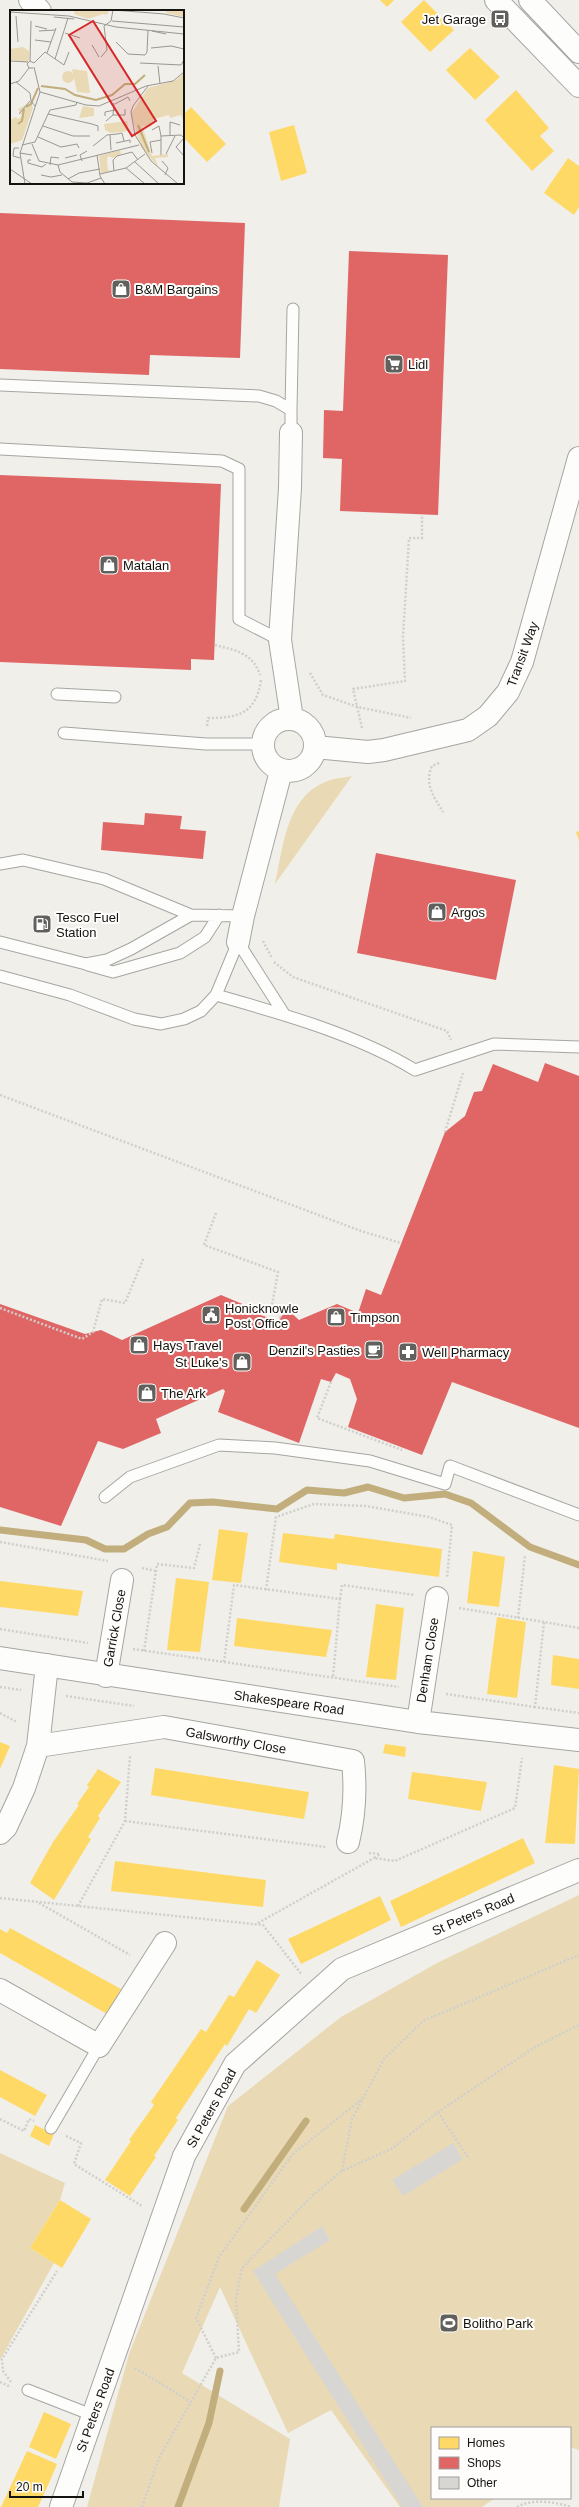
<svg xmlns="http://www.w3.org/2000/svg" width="579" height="2507" font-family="Helvetica,sans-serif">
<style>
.green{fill:#e9dab5}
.homes{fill:#ffd966}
.shops{fill:#e06666}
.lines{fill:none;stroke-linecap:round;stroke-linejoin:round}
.stream{stroke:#c2ad7c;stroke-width:7}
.building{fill:#d8d6d3}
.lane-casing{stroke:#a7a5a1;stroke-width:13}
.street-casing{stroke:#a7a5a1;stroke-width:24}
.secondary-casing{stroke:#a7a5a1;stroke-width:24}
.path{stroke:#d0cfcd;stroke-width:2.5;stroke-dasharray:2 2;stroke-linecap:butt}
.lane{stroke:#fdfdfc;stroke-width:11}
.street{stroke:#fdfdfc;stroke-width:22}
.secondary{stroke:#fdfdfc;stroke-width:22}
.labels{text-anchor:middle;stroke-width:4;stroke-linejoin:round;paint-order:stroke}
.poi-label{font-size:13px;fill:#14130f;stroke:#fefdfb;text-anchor:start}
.street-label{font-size:13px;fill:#14130f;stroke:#fefdfb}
.inset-river{fill:none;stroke:#c2ad7c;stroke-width:2}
.inset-road{fill:none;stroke:#989792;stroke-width:1}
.view{fill:#d62828;fill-opacity:0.15;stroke:#d62828;stroke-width:2}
.inset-edge{fill:none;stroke:#14130f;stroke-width:2}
</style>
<rect width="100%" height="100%" fill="#f0efea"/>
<path class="green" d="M352,776L275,884C283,848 286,798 325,782C333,778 344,778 352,776Z
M579,1895V2450L570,2447V2428H432V2498H495L482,2507H400L331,2410L288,2433L220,2287L182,2373L290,2439L279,2507H87L129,2354L228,2106L341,2017L439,1962Z
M0,2153L65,2183L60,2200L30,2248L54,2263L0,2360Z"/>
<path class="homes" d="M380,0H394L387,7Z
M424,0L454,30L430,52L401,22Z
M470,48L500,77L475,100L446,70Z
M516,90L549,128L540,136L554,151L532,171L485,120Z
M191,107L226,144L207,162L183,137V115Z
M294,125L307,173L281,181L269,132Z
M568,158L579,166V207L574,215L544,193Z
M579,831V841L576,832Z
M219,1529L248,1533L241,1583L212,1580Z
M283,1533L334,1539L335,1534L442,1549L439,1577L337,1563V1570L279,1562Z
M473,1551L505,1557L499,1607L467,1603Z
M176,1578L209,1582L200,1652L167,1650Z
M0,1581L83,1591L78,1616L0,1607Z
M376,1604L404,1608L396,1680L366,1677Z
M497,1617L526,1622L517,1698L487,1694Z
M237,1618L332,1630L326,1657L234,1646Z
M553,1655L579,1659V1689L551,1685Z
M0,1742L10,1746L0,1769Z
M385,1744L406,1747L405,1757L383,1753Z
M554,1765L579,1769L575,1844L545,1843Z
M155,1768L309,1792L304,1819L151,1795Z
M98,1769L121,1782L98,1816L100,1818L88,1837L91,1839L54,1900L30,1883L53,1842L79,1805L77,1804L89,1787L87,1785Z
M412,1772L487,1782L481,1811L408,1799Z
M523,1838L535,1863L401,1927L390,1901Z
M115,1861L266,1880L263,1907L111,1891Z
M380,1896L391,1920L301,1964L288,1939Z
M10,1928L121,1989L107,2014L0,1953V1929L7,1933Z
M257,1960L280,1975L256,2013L249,2009L227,2046L225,2044L176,2118L178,2120L154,2156L156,2157L130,2196L105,2180L131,2141L129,2140L154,2105L151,2102L201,2029L206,2032L229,1995L234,1997Z
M0,2070L47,2095L35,2116L0,2097Z
M35,2125L54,2134L49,2146L30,2136Z
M60,2200L91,2219L62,2268L30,2248Z
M44,2412L71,2424L56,2459L29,2447Z
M27,2451L57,2464L49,2483L38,2507H1Z"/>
<path class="shops" d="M0,213L245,223L240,358L150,355L149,375L0,369Z
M349,251L448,255L438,515L340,511L342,459L323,458L324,410L343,411Z
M0,475L221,484L214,660L191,659V670L0,662Z
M145,813L182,816L180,829L206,831L203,859L101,850L103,822L144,825Z
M376,853L516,880L496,980L357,953Z
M545,1063L579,1076V1428L452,1382L422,1455L348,1427L357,1399L350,1379L336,1373L331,1382L321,1379L299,1443L218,1412L225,1391L223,1389L156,1419L161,1433L123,1449L98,1441L61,1526L0,1507V1304L85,1334L101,1330L122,1340L221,1295L252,1308V1312L278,1321L287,1309L299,1320L337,1304L358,1313L366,1289L381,1295L445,1132L465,1116L474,1092L482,1091L493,1064L538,1082Z"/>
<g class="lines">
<path class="stream" d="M0,1530L86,1540L105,1549H124L148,1534L167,1527L190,1503L213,1502L277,1509L307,1490L344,1493L368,1487L404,1498L445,1494L471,1503L530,1547L579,1565
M244,2209L306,2121
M178,2507L209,2423L220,2371"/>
</g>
<path class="building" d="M453,2143L463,2159L403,2196L392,2180Z
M322,2226L330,2240L275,2274L423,2507H402L253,2271Z"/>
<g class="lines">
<defs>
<path id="lane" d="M0,385L259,396L276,401L291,410V433
M291,410L293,309
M0,449L222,461L239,469V619L280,640
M57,694L115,697
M64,733L206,744H262
M0,864L23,860L104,879L191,915L243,916
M0,942L86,964L107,960L131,949L191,915
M238,942L284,1014
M88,965L113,972L180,953L205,937L219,915
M0,976L70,995L134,1019L161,1024L184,1019L201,1011L216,995L238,942
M216,995C280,1013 358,1035 415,1070L494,1044L579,1047
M105,1497L130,1477L219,1445L275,1448L370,1461L445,1484L450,1466L579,1515
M51,2128L99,2046
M28,2390L92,2415"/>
<path id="street" d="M30,0L40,11
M291,433L290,488L280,640L292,719
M263 745a26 26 0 1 1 52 0a26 26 0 1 1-52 0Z
M315,747L368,752L384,750L468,730L488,716L508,692L522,662L579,458
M238,942L243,916L281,771
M0,1658L418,1722L579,1740
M106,1676L122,1580
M418,1722L437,1598
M38,1746L164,1727L353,1761C356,1790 355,1814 348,1842
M0,1833L6,1827L24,1788L38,1746L47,1665
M0,1990L99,2046L165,1943"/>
<path id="secondary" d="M496,0L579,86
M530,0L579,52
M61,2507L184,2156L235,2064L342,1969L579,1870"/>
</defs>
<use href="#lane" class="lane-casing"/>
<use href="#street" class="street-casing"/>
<use href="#secondary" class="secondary-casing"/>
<path class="path" d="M215,645C235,650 253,653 260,675
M310,673L323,695L358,707L411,718
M207,726L208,718C238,718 256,714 261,680
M362,728L353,689L405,681L403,637L409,538H422V515
M439,763L432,766C424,784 434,797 443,812
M263,941L272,958
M274,962L293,977L447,1031L451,1040
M0,1095L361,1231L401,1243
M445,1132L463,1073
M216,1213L204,1245L278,1272L272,1305L281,1318
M0,1308L82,1339L93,1332L102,1299L125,1303L144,1257
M331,1382L317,1418L402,1450
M0,1542L108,1561
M142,1568L156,1571
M266,1590L276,1517L314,1504L366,1506L429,1517L452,1525L447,1578
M340,1599L342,1585L415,1595
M459,1608L544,1622
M518,1618L525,1555
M579,1628L544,1622L535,1707L579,1713
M0,1629L88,1643
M133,1649L399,1687
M144,1651L157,1564L194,1568L200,1544
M224,1662L234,1585L340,1599L333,1677
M0,1687L21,1690
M446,1694L535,1707
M66,1696L134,1706
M0,1713L17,1722
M125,1821L326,1847
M369,1853L380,1854L374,1858L395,1861L515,1808L522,1758
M0,1898L263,1925L302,1975
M39,1903L130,1955
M78,1906L125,1821L130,1756
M258,1923L374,1858
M438,2112L469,2159
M0,2119L24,2131L29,2119L34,2121
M66,2136L81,2143L74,2164L142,2206
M342,2171L352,2119L384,2059L423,2021L579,1955
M216,2358L196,2318L219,2257L292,2155L362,2099
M135,2368L191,2402
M0,2382L11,2387
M11,2382L3,2371L2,2359L57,2271
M142,2507L159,2458L216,2358L239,2352L236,2298L242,2268L312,2196L342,2171L393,2148L438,2112L535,2047L579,2025
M517,2507C533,2498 555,2502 571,2507"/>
<use href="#lane" class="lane"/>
<use href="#street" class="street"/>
<use href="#secondary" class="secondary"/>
</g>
<defs>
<symbol id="bus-square" viewBox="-11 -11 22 22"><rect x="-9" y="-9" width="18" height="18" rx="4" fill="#61605c" stroke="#fefdfb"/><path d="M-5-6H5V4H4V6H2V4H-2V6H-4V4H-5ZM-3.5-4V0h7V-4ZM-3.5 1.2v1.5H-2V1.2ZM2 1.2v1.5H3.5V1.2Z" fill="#fff"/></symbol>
<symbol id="shop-square" viewBox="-11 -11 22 22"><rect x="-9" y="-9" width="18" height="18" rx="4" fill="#61605c" stroke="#fefdfb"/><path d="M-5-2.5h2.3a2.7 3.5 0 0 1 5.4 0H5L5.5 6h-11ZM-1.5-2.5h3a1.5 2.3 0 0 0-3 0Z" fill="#fff"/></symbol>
<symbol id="supermarket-square" viewBox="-11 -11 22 22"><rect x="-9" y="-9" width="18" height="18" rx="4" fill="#61605c" stroke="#fefdfb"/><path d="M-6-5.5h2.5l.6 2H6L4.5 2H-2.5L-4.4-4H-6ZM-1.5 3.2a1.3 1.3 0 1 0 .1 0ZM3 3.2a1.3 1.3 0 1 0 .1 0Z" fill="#fff"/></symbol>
<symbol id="fuel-square" viewBox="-11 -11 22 22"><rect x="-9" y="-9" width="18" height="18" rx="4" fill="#61605c" stroke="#fefdfb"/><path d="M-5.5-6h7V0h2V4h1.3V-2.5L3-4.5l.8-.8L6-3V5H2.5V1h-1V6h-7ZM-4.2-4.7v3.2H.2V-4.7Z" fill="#fff"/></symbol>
<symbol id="civic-square" viewBox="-11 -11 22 22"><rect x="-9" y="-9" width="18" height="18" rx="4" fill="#61605c" stroke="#fefdfb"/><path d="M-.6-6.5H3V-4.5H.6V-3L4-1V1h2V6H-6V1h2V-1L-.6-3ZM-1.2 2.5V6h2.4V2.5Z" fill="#fff"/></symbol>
<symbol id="cafe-square" viewBox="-11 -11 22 22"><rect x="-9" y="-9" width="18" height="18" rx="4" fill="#61605c" stroke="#fefdfb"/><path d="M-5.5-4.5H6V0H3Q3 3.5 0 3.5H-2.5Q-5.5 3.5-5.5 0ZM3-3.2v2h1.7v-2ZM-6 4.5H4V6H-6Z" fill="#fff"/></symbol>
<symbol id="pharmacy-square" viewBox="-11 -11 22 22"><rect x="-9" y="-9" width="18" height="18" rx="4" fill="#61605c" stroke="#fefdfb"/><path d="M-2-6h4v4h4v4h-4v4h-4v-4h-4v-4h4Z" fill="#fff"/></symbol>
<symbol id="stadium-square" viewBox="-11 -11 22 22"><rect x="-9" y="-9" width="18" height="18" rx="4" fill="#61605c" stroke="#fefdfb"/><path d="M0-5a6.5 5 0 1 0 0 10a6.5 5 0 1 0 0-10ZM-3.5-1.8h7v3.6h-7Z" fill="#fff"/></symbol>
</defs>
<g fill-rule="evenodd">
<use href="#bus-square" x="489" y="8" width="22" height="22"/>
<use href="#shop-square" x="110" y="278" width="22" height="22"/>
<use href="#supermarket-square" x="383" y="353" width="22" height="22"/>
<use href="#shop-square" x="98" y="554" width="22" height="22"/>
<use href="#shop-square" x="426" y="901" width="22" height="22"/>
<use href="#fuel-square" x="31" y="913" width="22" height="22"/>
<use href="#civic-square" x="200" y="1304" width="22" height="22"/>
<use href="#shop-square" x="325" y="1306" width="22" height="22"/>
<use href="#shop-square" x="128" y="1334" width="22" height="22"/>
<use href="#cafe-square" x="363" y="1339" width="22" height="22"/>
<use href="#pharmacy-square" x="397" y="1341" width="22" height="22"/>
<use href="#shop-square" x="231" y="1351" width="22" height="22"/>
<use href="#shop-square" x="136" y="1382" width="22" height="22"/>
<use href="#stadium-square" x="438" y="2312" width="22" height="22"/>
</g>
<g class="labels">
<g class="poi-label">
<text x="486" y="24" text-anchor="end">Jet Garage</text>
<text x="135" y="294">B&amp;M Bargains</text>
<text x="408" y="369">Lidl</text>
<text x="123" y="570">Matalan</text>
<text x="451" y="917">Argos</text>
<text x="56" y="922">Tesco Fuel<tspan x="56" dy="15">Station</tspan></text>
<text x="225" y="1313">Honicknowle<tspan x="225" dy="15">Post Office</tspan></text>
<text x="350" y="1322">Timpson</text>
<text x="153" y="1350">Hays Travel</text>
<text x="360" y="1355" text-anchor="end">Denzil's Pasties</text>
<text x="422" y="1357">Well Pharmacy</text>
<text x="228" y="1367" text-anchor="end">St Luke's</text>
<text x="161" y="1398">The Ark</text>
<text x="463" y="2328">Bolitho Park</text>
</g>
<g class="street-label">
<text transform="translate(522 654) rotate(-70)" y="5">Transit Way</text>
<text transform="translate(114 1628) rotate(-80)" y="5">Garrick Close</text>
<text transform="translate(427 1660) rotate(-81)" y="5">Denham Close</text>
<text transform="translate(289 1702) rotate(8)" y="5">Shakespeare Road</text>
<text transform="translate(236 1740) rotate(10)" y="5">Galsworthy Close</text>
<text transform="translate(473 1914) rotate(-23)" y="5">St Peters Road</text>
<text transform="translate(211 2108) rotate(-61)" y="5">St Peters Road</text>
<text transform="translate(95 2410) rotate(-70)" y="5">St Peters Road</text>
</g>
</g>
<g transform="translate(10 10)">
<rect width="174" height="174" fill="#f0efea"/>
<path d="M65,0H69V3L70,0H99L97,5L93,4L78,9L64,4ZM157,0H174V7L156,3ZM13,37L19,41V50L17,52L0,50V39ZM62,59L77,61L80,83L67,82ZM52 67a6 6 0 1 1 12 0a6 6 0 1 1-12 0ZM174,63V99L168,101L174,99V112L171,105L160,108L159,105L144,109L141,117L132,116L142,146L158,144V147L145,148L148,157L131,137L121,104L138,78L166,70ZM21,92L23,98L12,130L0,134V110L6,107L8,109L12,106L8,99ZM73,96L84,98V106L69,108ZM117,111L119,121L101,123L95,120L94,114ZM110,140L111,144L103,148L98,146L97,150L98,160L102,161L91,163L89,146Z" fill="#e9dab5"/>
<path class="inset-river" d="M31,76L55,79L65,85L86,90L102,85L115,74H125L135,65M16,97L21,94L28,78M8,114L12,111L14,99M128,115L139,142"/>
<path class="inset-road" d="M0,2L59,6L106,17L174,24M6,6L8,32M44,7L64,9M102,11L174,17M25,16L37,19M29,21L45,20M142,21L156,24M55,23L70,28M25,30L41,32M106,32L118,44L135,45L137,42L138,20M82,35L89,47M141,38L161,36L174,39M37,43L46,18M91,47L97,40L94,16L101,11L103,0L154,4L174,8M45,49L58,8M0,51L18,52M20,51L21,11M24,53L35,42L54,55L59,42M130,53L171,55L174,50M148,56L150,74M23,58H19L17,54L20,51L24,53M6,72L20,83L21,91L25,96M0,74L9,71L19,58M138,76L123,96L121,102L125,125L141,151L168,174M30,82L76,95L89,96L136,76L163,71L174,62M105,94L118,87L120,91M9,104L20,91M38,104L82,114L88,116V121M103,105L104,93M95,106V102L105,100M96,111L103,105H115V99M33,116L63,126H80M142,120L149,116L151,126M100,125L101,140M160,125V112L170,115M28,127L51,137L67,134L69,138M174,128L166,137L174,146M106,133L120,130V133M22,134L29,151L48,155L129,135M12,135L25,132L40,100L66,95L67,92M83,136L97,125L107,124L112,123L114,131M9,138H4L3,146L10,148M10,143L22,145M142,143L140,132L151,130M156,144L165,126M87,145L90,166L95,174M151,145V126L171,125L174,128M55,148L67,145M21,150H18V153L32,157L36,154M72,151L70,145L77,141M152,151L158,158L155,165M125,152L149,174M40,155L41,147L49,148M48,155L50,162L62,172L77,173L91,168M116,158L135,174M0,159L22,174M104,161L103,150L107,146L122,142L128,150M90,164L116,158L135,144M31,165L41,167L52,165M58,169L69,163L90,159M15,174L10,143L30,82L24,57"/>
<path class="view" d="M83,11L146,111L122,126L59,25Z"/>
<rect width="174" height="174" class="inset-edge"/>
</g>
<rect x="431" y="2427" width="140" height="72" fill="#fefdfb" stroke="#a09f9d"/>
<rect x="439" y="2437" width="20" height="12" fill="#ffd966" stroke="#a09f9d"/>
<text x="467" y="2447" font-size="12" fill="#14130f">Homes</text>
<rect x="439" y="2457" width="20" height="12" fill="#e06666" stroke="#a09f9d"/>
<text x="467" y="2467" font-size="12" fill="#14130f">Shops</text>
<rect x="439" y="2477" width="20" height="12" fill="#d8d6d3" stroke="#a09f9d"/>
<text x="467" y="2487" font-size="12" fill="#14130f">Other</text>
<path d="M10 2491v6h73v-6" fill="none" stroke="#14130f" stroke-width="2"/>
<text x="16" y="2491" font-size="12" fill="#14130f" stroke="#fefdfb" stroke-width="3" paint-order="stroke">20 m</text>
</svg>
